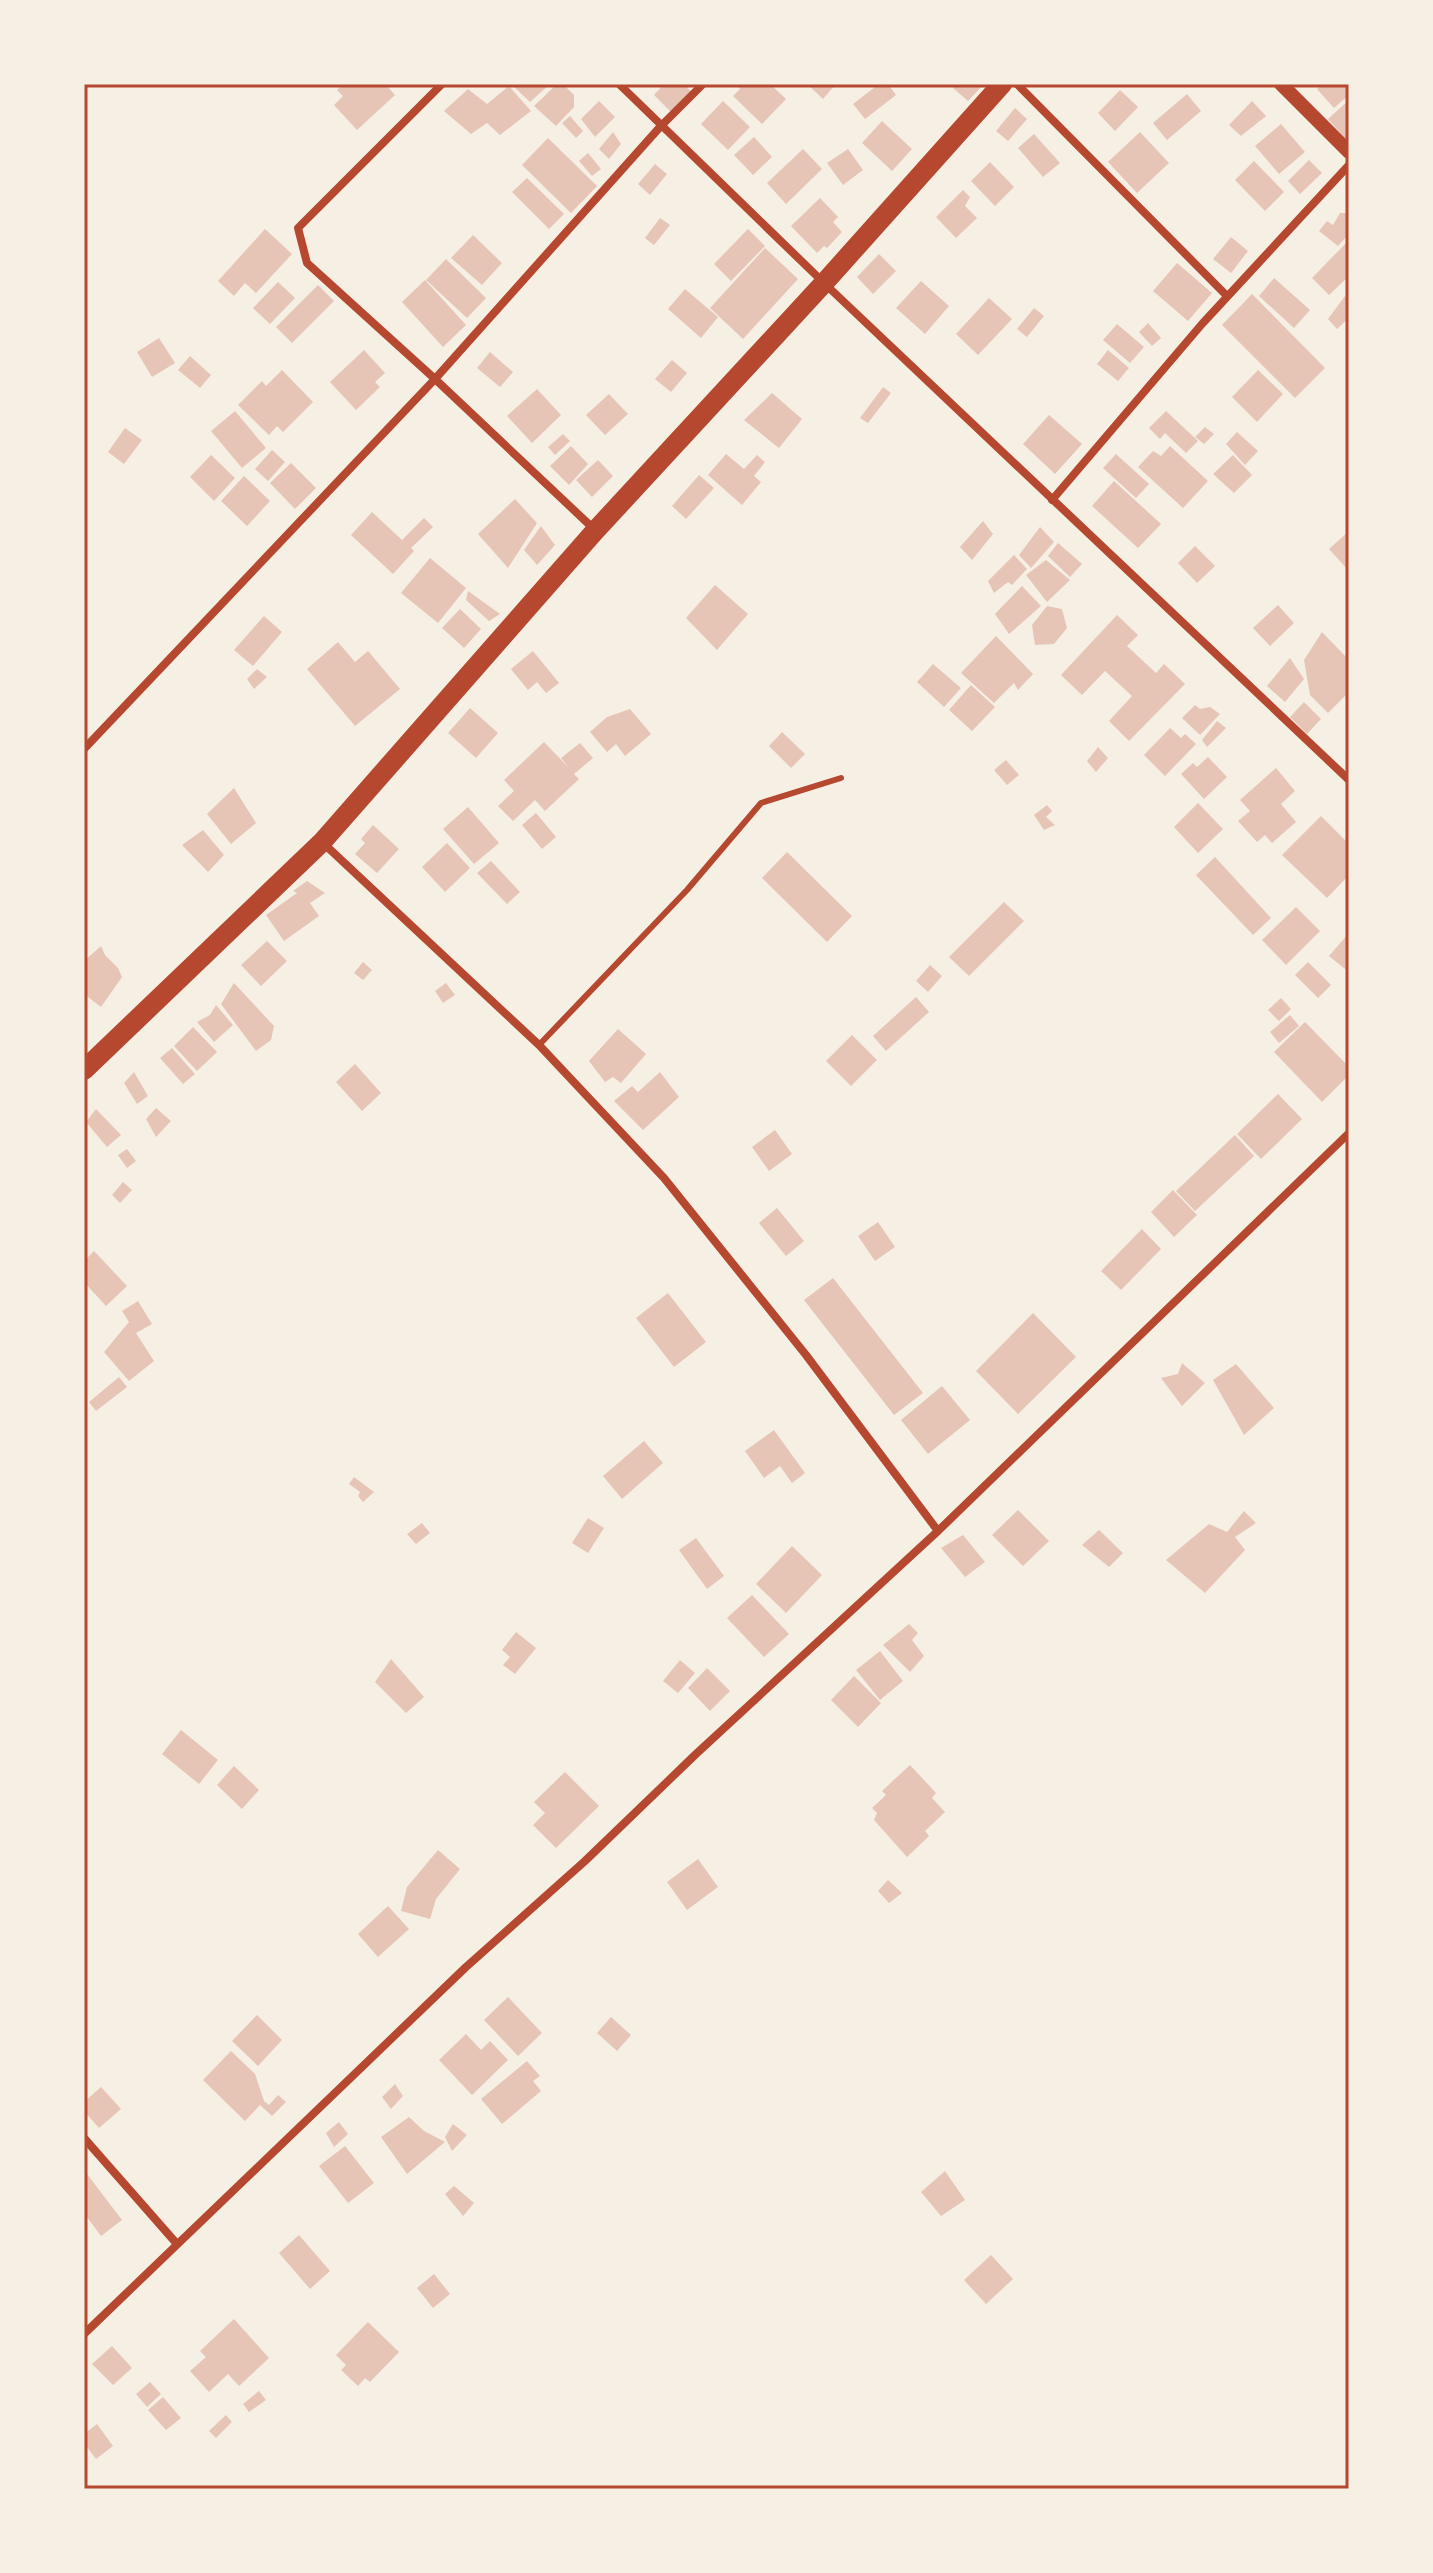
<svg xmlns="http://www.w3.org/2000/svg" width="1433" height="2573" font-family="Roboto,sans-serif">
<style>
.building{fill:#e6c5b7}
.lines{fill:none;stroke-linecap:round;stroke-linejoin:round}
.service{stroke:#b5482f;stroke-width:6}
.minor{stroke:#b5482f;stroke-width:8}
.tertiary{stroke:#b5482f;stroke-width:14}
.primary{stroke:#b5482f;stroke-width:20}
.neatline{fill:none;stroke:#b5482f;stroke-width:3}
</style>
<rect width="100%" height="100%" fill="#f6efe4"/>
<path class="building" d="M344,84H385L395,95L357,130L334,105L343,96L337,90Z
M511,84H550L530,102Z
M557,84H563L574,95V107L556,126L534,106Z
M664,84H692L687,88L691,91L671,112L654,95Z
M737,84H770L786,99L762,124L733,96L740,89Z
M807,84H836L823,99Z
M879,84H888L896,95L865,119L853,104Z
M957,84H984L968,101L953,88Z
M1323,84H1349V95L1334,108L1317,89Z
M509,86L531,111L500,135L487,123L471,134L444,111L468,89L487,104Z
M1120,90L1138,107L1115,131L1098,113Z
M1187,94L1201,111L1167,140L1153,123Z
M1349,100V135L1345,138L1328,119Z
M599,101L615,117L595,137L581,119Z
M723,101L750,127L728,150L701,124Z
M1252,101L1266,116L1241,136L1229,125Z
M1015,108L1027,119L1008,141L996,131Z
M570,116L583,131L576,138L562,123Z
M882,121L912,149L892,171L862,143Z
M1281,124L1305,152L1279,174L1255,146Z
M613,132L621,144L609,159L599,149Z
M1140,132L1169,163L1137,193L1108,162Z
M1034,134L1060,163L1043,177L1018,148Z
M754,137L772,157L753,175L734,155Z
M548,138L597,186L571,213L522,165Z
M803,149L822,169L786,204L767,183Z
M848,149L863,170L843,185L827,163Z
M588,153L601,169L592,176L579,161Z
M1309,160L1322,173L1300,194L1288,181Z
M1254,161L1284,192L1265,211L1235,180Z
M990,162L1014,187L995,206L971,181Z
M655,164L667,174L650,195L638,184Z
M527,178L564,214L549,229L512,192Z
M963,190L970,197L965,206L977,218L956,238L936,217Z
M820,198L838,217L833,222L842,232L827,248L824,246L817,253L791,226Z
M1340,213H1349V234L1338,246L1319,231L1327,221L1333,225Z
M660,218L670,225L654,245L645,238Z
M265,229L292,254L256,293L245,283L234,296L218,281Z
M748,229L765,246L731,281L714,264Z
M473,235L502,263L482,285L451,258Z
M1231,237L1248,251L1231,273L1213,259Z
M1349,240V276L1329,295L1312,278Z
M765,248L798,279L743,339L710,308Z
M879,254L896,271L873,294L857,277Z
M446,259L486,298L467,318L426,280Z
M1177,263L1212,293L1188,321L1153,291Z
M1274,278L1310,310L1294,328L1259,296Z
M425,280L466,325L443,347L402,302Z
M921,281L949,306L925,334L896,308Z
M278,282L295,298L270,324L253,308Z
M318,285L334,301L292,343L276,327Z
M685,289L718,317L701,338L668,309Z
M1252,294L1325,368L1295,398L1222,325Z
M1345,296L1349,299V318L1337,329L1328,319Z
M989,298L1012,319L978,355L956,334Z
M1034,308L1044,316L1027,337L1017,329Z
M1148,323L1161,338L1152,346L1139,332Z
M1117,324L1144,347L1130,363L1103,340Z
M159,338L175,363L152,377L137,352Z
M364,350L385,373L375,382L380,387L356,410L330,382Z
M1108,350L1129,368L1118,381L1097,364Z
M490,352L513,372L500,387L477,368Z
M190,356L211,375L200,388L178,370Z
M672,360L687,373L671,392L655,379Z
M282,370L313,402L283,432L277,426L269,435L238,405L262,381L266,386Z
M1258,370L1283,394L1257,422L1232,397Z
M883,387L891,393L868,423L860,418Z
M537,389L561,415L532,443L507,416Z
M772,393L802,419L779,448L744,420Z
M609,394L628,414L605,435L586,415Z
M235,411L266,448L242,468L211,431Z
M1166,411L1198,441L1186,453L1165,433L1160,439L1149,428Z
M1049,415L1082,444L1055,474L1023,444Z
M1205,427L1214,434L1204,444L1195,437Z
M125,428L142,440L124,464L108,452Z
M1237,432L1258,451L1245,465L1226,444Z
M563,434L570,441L555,455L548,447Z
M571,446L588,464L569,485L550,466Z
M1170,446L1208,481L1183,508L1138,467L1153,451L1161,456Z
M272,450L285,462L268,481L255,469Z
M726,454L744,469L757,455L765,462L754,476L761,482L742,505L708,475Z
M1116,454L1149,484L1136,498L1103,468Z
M211,455L235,478L214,501L190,477Z
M1233,455L1252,475L1234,493L1213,474Z
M598,460L613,476L592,497L576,480Z
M291,463L316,488L295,509L270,483Z
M699,475L714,488L686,519L672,506Z
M244,476L270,501L247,526L221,501Z
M1114,481L1161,524L1138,548L1092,506Z
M515,499L537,523L508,568L478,534Z
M372,512L402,540L424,518L433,527L411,548L414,551L393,574L351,535Z
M983,521L993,534L972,560L960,547Z
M541,526L555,545L537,565L524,550Z
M1040,527L1054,542L1031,568L1019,555Z
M1349,531V571L1329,549Z
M1058,543L1082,564L1070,577L1048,556Z
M1195,546L1215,566L1197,583L1178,563Z
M1014,555L1027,569L1012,585L1008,582L994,593L988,581Z
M430,558L466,588L438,623L401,593Z
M1046,560L1070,580L1047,602L1026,575Z
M715,585L748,614L717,650L686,618Z
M1022,586L1041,606L1009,634L995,614Z
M468,591L500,614L489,621L466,600Z
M1278,605L1294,623L1270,646L1253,628Z
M1047,606L1062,609L1067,628L1054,644L1035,645L1032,625Z
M460,609L481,629L464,648L442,628Z
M1117,615L1138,635L1127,646L1156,673L1164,664L1185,684L1129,741L1109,721L1132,696L1105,671L1082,695L1061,675Z
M264,616L282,632L253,666L234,650Z
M1322,632L1349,660V692L1328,713L1310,695L1304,660Z
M996,636L1033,674L1018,690L1014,683L994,703L961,673Z
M338,642L355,662L368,651L400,689L355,726L307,669Z
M533,651L559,683L546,693L537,682L528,690L511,669Z
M1290,658L1304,679L1285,702L1267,686Z
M933,664L961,688L944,707L917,682Z
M257,669L267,677L254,689L247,679Z
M971,685L995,707L972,731L949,710Z
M1304,702L1321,719L1307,734L1290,717Z
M1195,705L1200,709L1210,707L1220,714L1200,735L1182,718Z
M470,708L498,733L476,758L448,733Z
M630,709L651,734L625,756L616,744L607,752L590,732L607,717Z
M1217,721L1226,728L1207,747L1202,740Z
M1170,728L1181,738L1185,734L1196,744L1165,776L1144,755Z
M782,732L805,754L791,768L769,746Z
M544,742L569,768L561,758L580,743L593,758L574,774L579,779L545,811L535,800L513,821L498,806L514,791L504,780Z
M1098,747L1108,758L1096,772L1087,761Z
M1208,757L1227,777L1204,799L1181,774L1193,763L1197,767Z
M1006,760L1019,775L1007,785L994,770Z
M1276,768L1295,791L1281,804L1296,822L1272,843L1265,835L1257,842L1238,821L1250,811L1240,800Z
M234,788L256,823L231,844L207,814Z
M1198,803L1223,829L1198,853L1174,827Z
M1047,805L1052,811L1046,817L1055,825L1044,830L1034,815Z
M468,807L499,843L474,864L443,829Z
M536,813L556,837L542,849L522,825Z
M1321,816L1349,844V875L1327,898L1282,855Z
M373,825L399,849L377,873L355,854L365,843L361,839Z
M203,830L224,855L208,872L182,845Z
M447,843L470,868L445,892L422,867Z
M787,852L852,916L827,942L762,878Z
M1215,857L1271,918L1253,935L1196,875Z
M491,861L520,892L507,904L477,873Z
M307,881L325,893L310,903L319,916L284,941L266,915L297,893L293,891Z
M1004,902L1024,921L969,976L949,957Z
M1296,907L1320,931L1286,965L1262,940Z
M1349,933V964L1345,969L1329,956Z
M267,941L287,961L261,986L241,965Z
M101,946L105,955L118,968L122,977L101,1007L84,994V961Z
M363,962L372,970L363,980L354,973Z
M1308,962L1331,985L1318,998L1295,975Z
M930,965L942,976L928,992L916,981Z
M234,983L274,1026L271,1040L256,1051L221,1004Z
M446,983L455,995L443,1003L435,991Z
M916,997L929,1012L886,1051L873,1036Z
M1281,998L1291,1009L1279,1021L1268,1010Z
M216,1005L233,1025L214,1042L197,1022L210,1015Z
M1290,1015L1299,1026L1279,1043L1270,1032Z
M1305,1022L1349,1067V1075L1322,1102L1274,1052Z
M193,1027L217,1052L197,1071L174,1046Z
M618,1029L646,1054L621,1083L613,1077L605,1082L589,1061Z
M852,1035L877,1060L851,1086L826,1061Z
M172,1048L195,1074L183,1084L160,1058Z
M355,1064L381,1093L362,1111L336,1082Z
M134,1072L148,1096L137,1104L124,1083Z
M660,1072L679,1097L643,1130L614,1101L632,1086L638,1092Z
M1278,1094L1302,1119L1261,1159L1237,1134Z
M156,1108L171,1121L156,1137L146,1119Z
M96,1109L121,1135L107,1147L86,1122Z
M775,1130L792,1154L769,1171L752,1147Z
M1235,1135L1254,1156L1195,1211L1176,1191Z
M127,1149L136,1161L127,1168L118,1155Z
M123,1182L132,1190L120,1203L112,1195Z
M1173,1190L1197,1215L1174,1237L1151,1212Z
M777,1208L804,1241L786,1256L759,1223Z
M878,1222L895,1247L875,1261L858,1236Z
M1142,1229L1161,1249L1121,1290L1101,1271Z
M94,1251L127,1286L106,1306L84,1282V1271L88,1267L84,1261Z
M833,1278L923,1393L894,1415L804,1300Z
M668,1293L706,1342L674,1367L636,1318Z
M138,1301L152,1324L136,1333L154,1361L129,1381L104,1352L129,1322L122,1311Z
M1033,1313L1076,1357L1018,1414L976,1371Z
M1182,1363L1205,1383L1182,1406L1161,1378L1178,1374Z
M1236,1364L1274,1408L1244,1435L1213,1380Z
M119,1377L127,1387L96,1411L89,1402Z
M942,1386L970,1420L928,1454L901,1420Z
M774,1430L805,1473L792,1483L780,1466L764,1478L745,1451Z
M644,1441L663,1463L622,1499L603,1476Z
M354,1477L374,1492L363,1502L358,1496L360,1492L349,1484Z
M1018,1510L1049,1541L1023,1566L992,1535Z
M1244,1511L1256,1523L1235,1537L1245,1550L1205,1593L1166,1560L1209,1524L1227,1532Z
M588,1518L604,1528L588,1553L572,1543Z
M422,1523L430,1533L416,1544L407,1534Z
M1099,1530L1123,1553L1109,1567L1082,1545Z
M963,1535L985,1562L965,1577L941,1548Z
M696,1538L724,1576L707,1589L679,1550Z
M792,1546L822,1575L786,1613L756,1584Z
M752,1595L789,1634L764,1657L727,1618Z
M909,1624L918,1633L912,1640L924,1656L910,1672L883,1645Z
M516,1632L536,1648L515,1674L503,1665L510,1657L502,1650Z
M880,1651L903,1681L880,1700L856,1670Z
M391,1659L424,1697L406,1713L375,1682Z
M680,1660L695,1673L678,1693L663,1681Z
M707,1668L730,1691L710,1711L688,1688Z
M854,1676L881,1703L858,1727L831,1700Z
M181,1730L218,1760L199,1784L162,1754Z
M910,1765L936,1793L932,1798L945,1812L925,1831L929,1836L907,1857L874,1820L877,1813L872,1808L886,1795L882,1791Z
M234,1766L259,1790L242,1809L217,1785Z
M565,1772L599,1806L556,1848L533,1825L545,1813L534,1802Z
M438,1850L460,1869L436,1899L430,1919L401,1911L407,1887Z
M698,1859L718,1887L687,1910L667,1882Z
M888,1880L902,1893L889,1903L878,1891Z
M388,1906L409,1929L378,1957L358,1934Z
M508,1997L542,2033L518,2056L484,2020Z
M257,2015L282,2040L258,2066L232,2041Z
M611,2017L631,2035L617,2051L597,2033Z
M466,2034L481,2050L490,2041L508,2060L472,2095L439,2060Z
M231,2051L255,2074L264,2101L269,2105L278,2095L286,2102L272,2116L260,2105L245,2121L203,2080Z
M527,2061L540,2076L533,2081L541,2091L502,2124L481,2099Z
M395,2084L403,2096L391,2109L382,2097Z
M101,2087L121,2109L99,2128L84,2111V2102Z
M409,2117L424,2131L445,2142L407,2174L381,2137Z
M339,2122L348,2134L334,2147L326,2133Z
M453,2124L467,2135L452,2151L445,2137Z
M345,2146L374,2183L348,2203L319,2166Z
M84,2170L122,2220L101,2236L84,2213Z
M945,2171L965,2200L941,2216L921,2192Z
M454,2186L474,2203L463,2216L445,2194Z
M299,2235L330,2271L310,2289L279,2253Z
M991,2255L1013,2279L986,2304L964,2280Z
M434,2274L450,2294L433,2308L417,2288Z
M234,2319L269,2358L239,2386L228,2374L209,2392L190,2371L206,2357L200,2351Z
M368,2322L399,2352L370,2382L365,2378L358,2386L341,2370L346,2365L336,2355Z
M112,2346L132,2368L113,2385L92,2364Z
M150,2382L161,2394L147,2407L136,2394Z
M259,2391L266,2400L249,2412L243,2404Z
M163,2397L181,2418L166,2430L148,2410Z
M226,2415L232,2422L216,2438L209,2431Z
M97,2424L113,2446L96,2459L84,2443V2434Z"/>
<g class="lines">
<path class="service" d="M539,1045L687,890L761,803L841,778"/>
<path class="minor" d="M442,84L298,228L307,263L435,379L595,530
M619,84L824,283L1349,780
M1017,84L1227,296
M1052,500L1202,324L1349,165
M84,749L435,379L660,127L703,84
M322,842L539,1045L664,1178L806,1355L938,1531
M84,2138L177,2244
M84,2334L466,1967L585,1861L696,1754L938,1531L1349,1133"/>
<path class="tertiary" d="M1281,84L1349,152"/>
<path class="primary" d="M84,1070L322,842L595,531L824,283L1002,84"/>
</g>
<rect width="1433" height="2573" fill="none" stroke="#f6efe4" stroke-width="172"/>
<rect x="86" y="86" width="1261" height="2401" class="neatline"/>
</svg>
